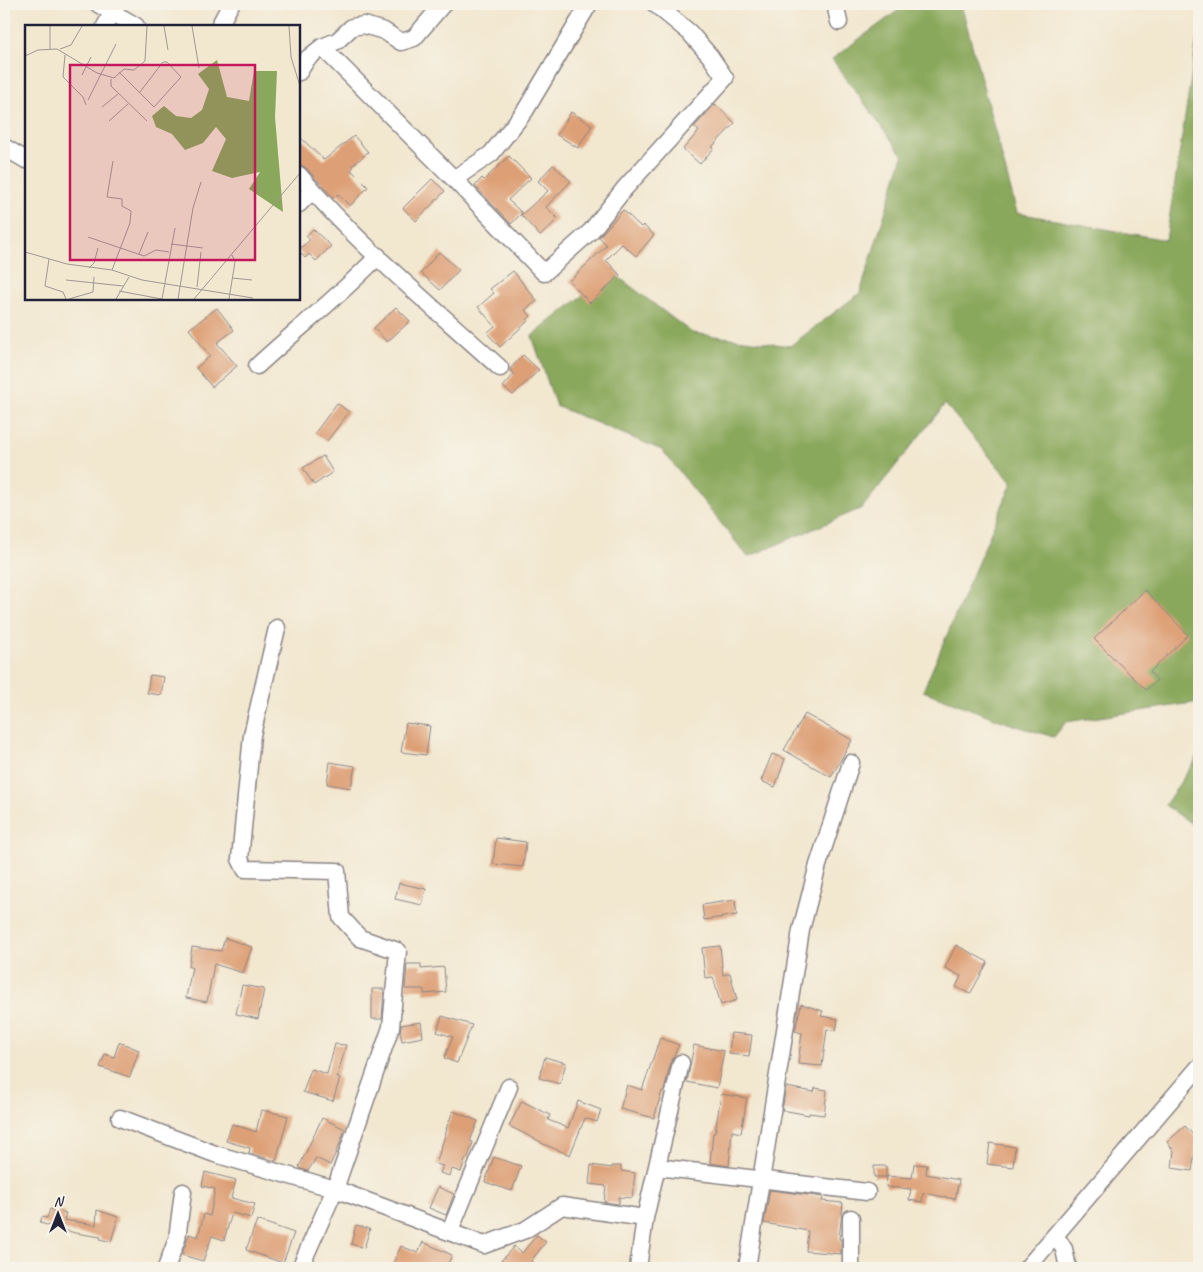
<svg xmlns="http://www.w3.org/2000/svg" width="1203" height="1272" font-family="Caveat,sans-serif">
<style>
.forest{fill:#8aa85b;stroke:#56654b}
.building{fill:#dd9f75}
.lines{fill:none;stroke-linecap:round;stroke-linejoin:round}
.minor-casing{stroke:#8a8485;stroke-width:19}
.minor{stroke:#fff;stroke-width:16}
.inset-road{fill:none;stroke:#9f9894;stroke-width:1}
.view{fill:#c2185b;fill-opacity:0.15;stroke:#c2185b;stroke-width:2.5}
.inset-edge{fill:none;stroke:#22223b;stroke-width:2.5}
</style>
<rect width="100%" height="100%" fill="#f7f3e8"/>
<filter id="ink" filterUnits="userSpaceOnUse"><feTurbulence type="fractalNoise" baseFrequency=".02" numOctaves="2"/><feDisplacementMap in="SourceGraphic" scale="10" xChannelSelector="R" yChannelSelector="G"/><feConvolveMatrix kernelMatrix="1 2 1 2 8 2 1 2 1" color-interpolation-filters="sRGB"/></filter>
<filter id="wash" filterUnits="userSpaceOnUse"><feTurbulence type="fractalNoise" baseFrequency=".0096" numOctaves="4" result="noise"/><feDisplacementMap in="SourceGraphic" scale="20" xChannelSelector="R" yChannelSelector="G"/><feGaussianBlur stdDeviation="1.12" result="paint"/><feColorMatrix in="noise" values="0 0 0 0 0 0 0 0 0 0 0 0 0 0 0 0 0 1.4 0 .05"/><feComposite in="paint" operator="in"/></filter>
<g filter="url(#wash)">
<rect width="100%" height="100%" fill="#f2e7cf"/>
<path class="forest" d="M907,4H961L1017,213L1166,240L1197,39H1199V702L1066,722L1054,737L1013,725L923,691L1012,483L945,404L862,508L748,557L662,450L556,406L532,336L612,272L692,333L790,346L860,293L903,156L832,59Z
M1199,755V829L1165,805Z"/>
<g id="blocks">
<path class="building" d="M715,104L735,123L712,147L714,148L700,164L683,149L699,131L694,127Z
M571,112L592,125L578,148L557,135Z
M299,136L324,160L354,136L368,152L352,166L353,168L351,170L368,187L350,206L338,194L334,198L306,168L299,164Z
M509,156L531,178L508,200L522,213L511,224L475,186L482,178L484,180Z
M553,165L571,181L546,207L558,219L540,236L521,215L548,191L538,181Z
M432,179L445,191L416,221L403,208Z
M623,210L641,227L643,225L654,235L636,256L622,244L606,260L620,275L590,303L569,281L607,245L599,237Z
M313,229L331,246L316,261L309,254L305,258L299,251V249L310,240L306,236Z
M439,252L459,270L440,290L421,273Z
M513,271L537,301L525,310L531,316L527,320L528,321L500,347L487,333L495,326L478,307L494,293L490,289Z
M396,307L410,321L387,342L374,328Z
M217,308L234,330L217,343L237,366L212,387L196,368L210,356L189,329Z
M523,355L539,370L513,395L503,387L514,374L510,369Z
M337,403L349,412L327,441L315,433Z
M323,456L333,472L314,485L303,468Z
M1145,590L1188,635L1150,672L1157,680L1146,690L1094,639Z
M150,675L164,677L161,695L147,693Z
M805,714L852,740L831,777L784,750Z
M406,723L430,726L426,755L401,752Z
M772,754L785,759L775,787L761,781Z
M330,762L355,766L351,788L327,784Z
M496,838L526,842L523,867L493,864Z
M399,883L426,889L422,905L395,899Z
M735,900L737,915L704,920L702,905Z
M225,938L252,947L243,973L214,964L207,1002L186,998L192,967H189L192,947L221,951Z
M956,945L988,962L970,994L956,987L961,976L945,968Z
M720,946L723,975L730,973L737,1000L721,1005L713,977L705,978L702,948Z
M407,964H421V969L444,967L446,992L424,994V989H405Z
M242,985L264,989L258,1019L236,1014Z
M372,989H384L382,1019H372Z
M801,1004L823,1011L821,1016L838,1019L836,1031L827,1029L822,1066L798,1064L802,1033L795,1031Z
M442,1016L472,1025L457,1063L444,1058L453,1037L437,1032Z
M421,1022L423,1037L402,1041L400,1032L401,1025Z
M731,1033L752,1035L749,1056L729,1054Z
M660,1038L679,1045L671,1061L664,1091H662L654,1118L620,1109L627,1085L642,1090Z
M119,1042L139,1050L130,1077L100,1067L105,1054L114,1057Z
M335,1044L346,1045L337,1077L340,1078L333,1101L303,1092L311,1069L327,1074Z
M694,1045L724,1051L717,1088L687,1082Z
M545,1057L566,1063L560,1084L539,1078Z
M786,1087L814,1092L815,1088L827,1090L824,1115L809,1113V1115L782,1110Z
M721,1094L747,1098L741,1133L732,1131L729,1166L710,1163L713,1133H715Z
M522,1101L550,1115L548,1120L568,1128L578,1101L601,1110L597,1122L585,1118L570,1155L541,1143V1142L509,1126Z
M261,1110L288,1116L276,1161L249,1153L250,1148L226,1141L232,1124L256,1132Z
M453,1111L478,1121L470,1141L473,1142L468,1158H466L461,1172L452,1169L450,1176L440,1173L443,1166L436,1164L447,1129H446Z
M322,1118L345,1129L339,1146L330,1165L316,1158L308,1171L301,1169L299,1167Z
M1185,1126L1197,1139L1192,1171L1172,1168L1174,1151L1167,1142Z
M990,1143L1015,1147L1013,1167L987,1164Z
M494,1157L521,1166L512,1191L485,1182Z
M914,1164L927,1165L926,1174L959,1180L955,1199L923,1193L922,1202L909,1200L911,1189L886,1187L887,1176L912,1178Z
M591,1165L612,1168V1166H621V1171L635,1173L632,1198L619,1197V1204L604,1202L606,1186L589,1184Z
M874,1166H886V1177H874Z
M205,1172L236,1180L231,1198L255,1204L251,1218L232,1213L224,1240L212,1236L203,1261L182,1255L189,1234L198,1237L204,1214L210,1216L215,1189L202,1186Z
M438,1187L454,1194L446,1215L429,1208Z
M770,1190L823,1197L822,1201L843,1203L839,1239H841V1254L806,1251L808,1231L764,1223Z
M50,1209L66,1213L64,1220L96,1225L97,1210L118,1217L111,1242L100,1239L101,1237L75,1233L40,1223L42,1217L47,1218Z
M257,1220L294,1233L283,1263L246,1250Z
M356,1225L370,1229L364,1248L351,1244Z
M537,1235L546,1242L531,1261L540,1268H495L514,1246L522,1253Z
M423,1242L452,1255L446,1268H391L401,1246L418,1253Z"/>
</g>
</g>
<g filter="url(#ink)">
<use href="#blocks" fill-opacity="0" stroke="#8a8485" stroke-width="1"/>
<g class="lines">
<defs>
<path id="minor" d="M98,4L136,26
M835,4L839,22
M105,26L117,4
M219,26L231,4
M322,47L454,179L544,273L591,231L625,188L725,78L710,56L689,32L655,4
M299,72L307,59L322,47L337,41L352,27L364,25L384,31L401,42L414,38L443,4
M4,147L26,160
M299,175C359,246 432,306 500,368
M454,179L491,154L525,111L589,4
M299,204L312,191
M257,366C297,329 340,296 378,256
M277,628L252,735L240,859L245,869L337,871L341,917L360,938L398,951L391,1027L335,1189L300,1268
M120,1118L215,1154L335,1189L484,1245L525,1230L562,1206L645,1218
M657,1167L867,1192
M851,1218V1268
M450,1231L509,1087
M1055,1235L1064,1249L1068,1268
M166,1268L177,1239L183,1192
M638,1268L645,1218L681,1063
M747,1268L801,930L818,865L851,763
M1027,1268L1199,1067"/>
</defs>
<use href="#minor" class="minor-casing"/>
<use href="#minor" class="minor"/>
</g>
</g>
<g transform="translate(25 25)">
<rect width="275" height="275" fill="#f2e7cf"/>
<path d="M192,35L202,72L224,76L229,46H252L250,92L258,187L224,164L235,147L207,153L187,146L201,114L191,102L178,118L160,125L147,109L131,102L127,91L139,81L151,91L166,93L177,85L184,64L173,49Z" fill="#8aa85b"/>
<path class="inset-road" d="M25,1V24M139,1L143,25M167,1L174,43M264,1L266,32L275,61M35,24L46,20L57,1M40,30L38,52L58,72L61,80M0,31L13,25L32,24L72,48L89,53L99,44L109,45L120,36L122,1M94,47L129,82L156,52L142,37H138L115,67M57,50L66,32M86,54V61L122,96M63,75L91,19M77,82L93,69M84,96L103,79M63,212L119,231L131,225L144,227M146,219L178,223M0,227L42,239L87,245L117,255L228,273M114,229L123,207M24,234L20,261L38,267L41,274M64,243L69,238L73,223M87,245L105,198L106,186L97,181V174L82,172L88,136M207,253L227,255M41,255L98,261M172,262L176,227M94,266L137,274M44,274L68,267L69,252M91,274L104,252M137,274L150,203M153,274L168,183L176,157M169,274L275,148M204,274L210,237L207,230"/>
<path class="view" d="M45,40H230V235H45Z"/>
<rect width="275" height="275" class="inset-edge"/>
</g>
<rect width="1203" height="1272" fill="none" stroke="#f7f3e8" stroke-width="20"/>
<g transform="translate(58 1214)" stroke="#f7f3e8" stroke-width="4" paint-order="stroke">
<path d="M0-4L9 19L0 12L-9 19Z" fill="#22223b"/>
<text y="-8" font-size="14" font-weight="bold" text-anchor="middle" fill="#22223b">N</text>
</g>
</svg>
